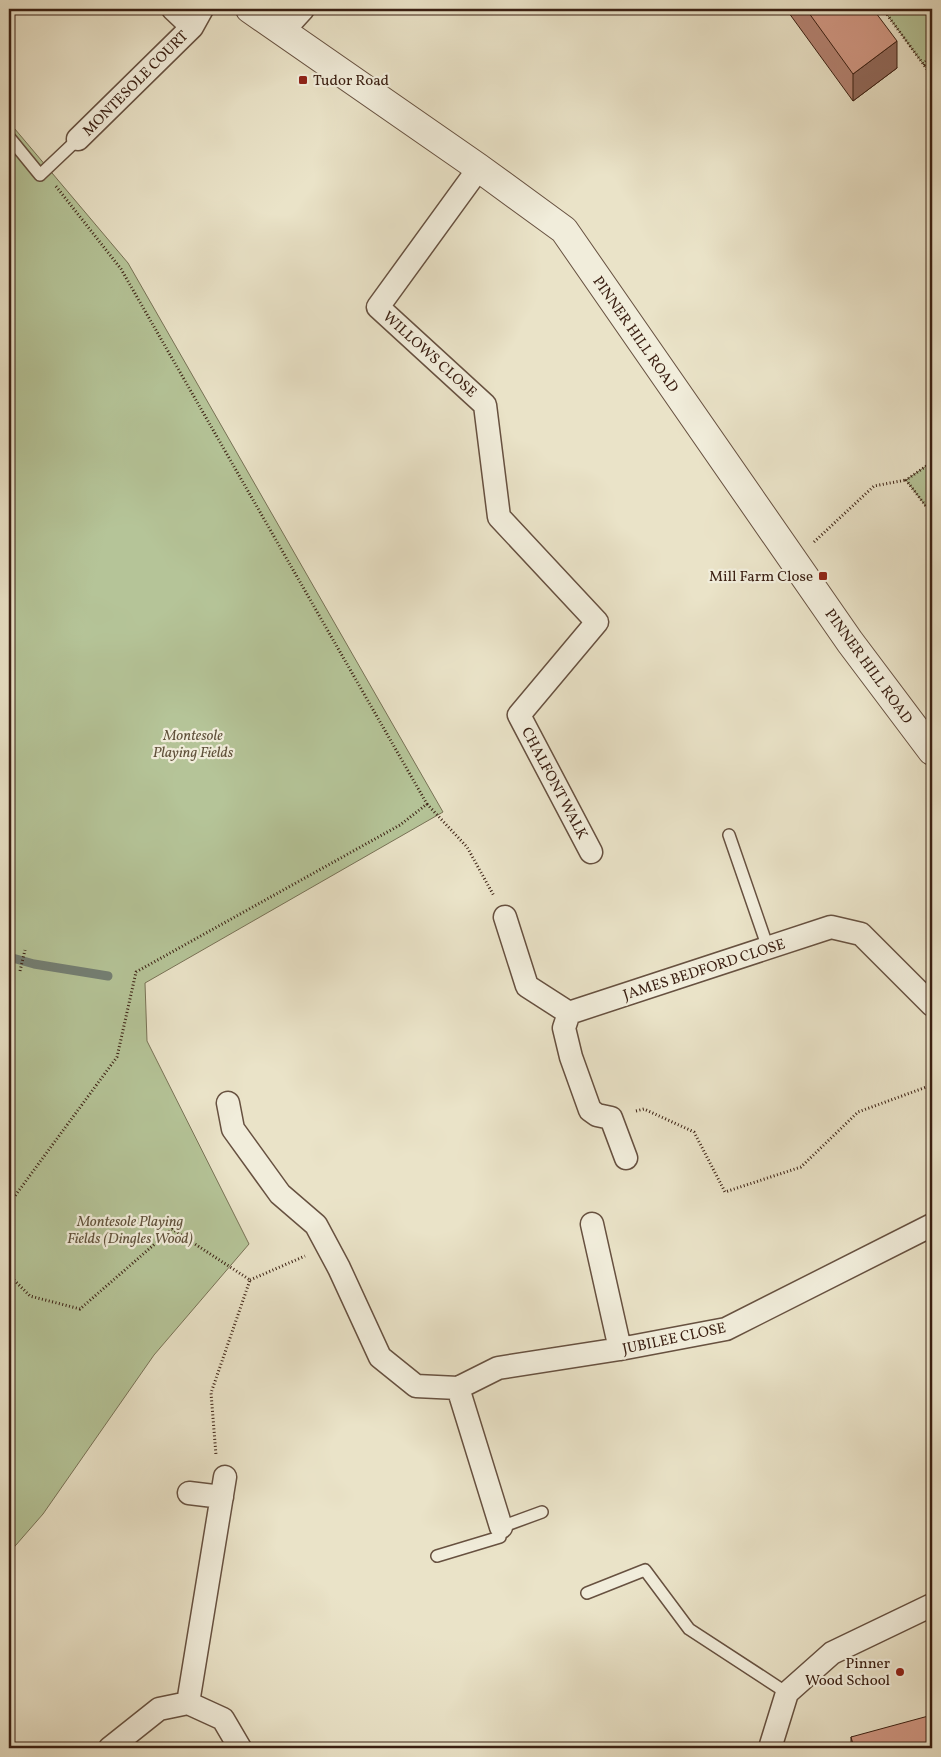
<svg xmlns="http://www.w3.org/2000/svg" width="941" height="1757" font-family="Vollkorn,serif">
<style>
.green{fill:#b5c498;stroke:#787256}
.lines{fill:none;stroke-linecap:round;stroke-linejoin:round}
.stream{stroke:#737f74;stroke-width:9}
.service-casing{stroke:#675140;stroke-width:14}
.minor-casing{stroke:#675140;stroke-width:25}
.tertiary-casing{stroke:#675140;stroke-width:30}
.path{stroke:#3b2013;stroke-width:3;stroke-dasharray:1 2.5;stroke-linecap:butt}
.service{stroke:#f1eddb;stroke-width:11}
.minor{stroke:#f1eddb;stroke-width:22}
.tertiary{stroke:#f1eddb;stroke-width:28}
.wall{fill:#b48372;stroke:#3b2013}
.shaded-wall{fill:#926a5c;stroke:#3b2013}
.building{fill:#d19884;stroke:#3b2013}
.poi-dot{fill:#8f2418;stroke:#f1eddb;stroke-width:2}
.labels{text-anchor:middle;stroke-width:4.5;stroke-linejoin:round;paint-order:stroke}
.poi-label{font-size:15px;fill:#3b2013;stroke:#f1eddb;text-anchor:end}
.street-label{font-size:15px;fill:#3b2013;stroke:#f1eddb}
.park-label{font-size:15px;font-style:italic;fill:#60513b;stroke:#f1eddb}
</style>
<rect width="100%" height="100%" fill="#eae3c8"/>
<filter id="stains"><feTurbulence type="fractalNoise" baseFrequency=".004" numOctaves="4"/><feColorMatrix values="0 0 0 0 .2 0 0 0 0 .09 0 0 0 0 .02 0 0 0 .5 -.17"/></filter>
<radialGradient id="worn" r=".72"><stop offset=".6" stop-color="#630" stop-opacity="0"/><stop offset="1" stop-color="#630" stop-opacity=".3"/></radialGradient>
<path class="green" d="M883,9H932V76Z
M9,122L128,263L443,812L145,983L147,1041L249,1244L154,1355L43,1514L9,1553Z
M932,462V514L906,480Z"/>
<g class="lines">
<path class="stream" d="M9,957L34,964L108,976"/>
<defs>
<path id="service" d="M9,137L40,175L78,139
M729,835L768,948
M437,1556L500,1537L501,1527L542,1512
M587,1593L645,1570L689,1629L787,1693"/>
<path id="minor" d="M173,9L192,27
M282,32L303,9
M78,139L192,27L202,9
M479,168L378,307L485,405L499,517L597,622L519,715L591,852
M505,917L527,986L569,1013
M569,1013L831,927L861,934L932,1005
M569,1013L564,1028L571,1057L590,1110L597,1115L611,1118L626,1158
M228,1103L233,1129L280,1194L316,1225L339,1268L380,1357L416,1386L458,1388
M592,1224L620,1349
M189,1493L222,1497
M501,1527L458,1388L498,1368L620,1349L726,1329L932,1225
M188,1703L225,1477
M110,1748L159,1709L188,1703L223,1719L240,1748
M770,1748L787,1693L832,1653L932,1605"/>
<path id="tertiary" d="M250,9L479,168L564,230L850,642L932,751"/>
</defs>
<use href="#service" class="service-casing"/>
<use href="#minor" class="minor-casing"/>
<use href="#tertiary" class="tertiary-casing"/>
<path class="path" d="M883,9L932,76
M924,65L932,49
M932,462L906,480L932,514
M814,542L874,486L906,480
M427,804L467,847L494,896
M20,971L25,950
M636,1111L644,1109L694,1132L725,1192L801,1167L858,1112L932,1085
M9,1204L117,1057L136,972L400,825L427,804L121,269L55,185
M9,1275L30,1296L80,1309L172,1229L250,1280L211,1393L216,1455
M250,1280L305,1256"/>
<use href="#service" class="service"/>
<use href="#minor" class="minor"/>
<use href="#tertiary" class="tertiary"/>
</g>
<path class="wall" d="M786,9H873L897,68L853,101Z
M851,1737L932,1748H851Z"/>
<path class="shaded-wall" d="M897,41V68L853,101V74Z"/>
<path class="building" d="M806,9H873L897,41L853,74Z
M932,1715V1748H854L851,1737Z"/>
<g class="poi-dot">
<rect x="298" y="75" width="10" height="10" rx="2.5"/>
<rect x="818" y="571" width="10" height="10" rx="2.5"/>
<circle cx="900" cy="1672" r="5"/>
</g>
<g class="labels">
<g class="poi-label">
<text x="313" y="85" text-anchor="start">Tudor Road</text>
<text x="813" y="581">Mill Farm Close</text>
<text x="890" y="1668">Pinner<tspan x="890" dy="17">Wood School</tspan></text>
</g>
<g class="street-label">
<text transform="translate(135 83) rotate(-45)" y="5">MONTESOLE COURT</text>
<text transform="translate(636 334) rotate(55)" y="5">PINNER HILL ROAD</text>
<text transform="translate(430 354) rotate(42)" y="5">WILLOWS CLOSE</text>
<text transform="translate(869 666) rotate(54)" y="5">PINNER HILL ROAD</text>
<text transform="translate(555 783) rotate(62)" y="5">CHALFONT WALK</text>
<text transform="translate(704 969) rotate(-18)" y="5">JAMES BEDFORD CLOSE</text>
<text transform="translate(674 1338) rotate(-12)" y="5">JUBILEE CLOSE</text>
</g>
<g class="park-label">
<text x="193" y="740">Montesole<tspan x="193" dy="17">Playing Fields</tspan></text>
<text x="130" y="1226">Montesole Playing<tspan x="130" dy="17">Fields (Dingles Wood)</tspan></text>
</g>
</g>
<rect width="941" height="1757" fill="none" stroke="#eae3c8" stroke-width="30"/>
<rect x="10" y="10" width="921" height="1737" fill="none" stroke="#3b2013" stroke-width="2.5"/>
<rect x="15" y="15" width="911" height="1727" fill="none" stroke="#3b2013"/>
<rect width="100%" height="100%" filter="url(#stains)"/>
<rect width="100%" height="100%" fill="url(#worn)"/>
</svg>
